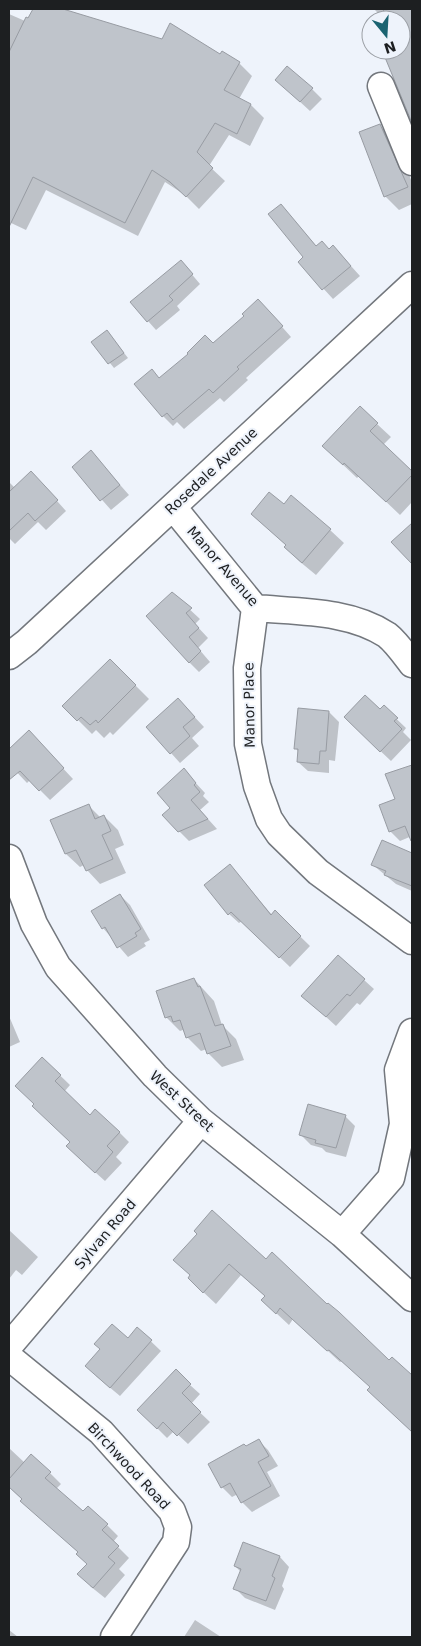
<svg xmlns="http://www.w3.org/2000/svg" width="421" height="1646" font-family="'DejaVu Sans',sans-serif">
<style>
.shadow{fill:#0003}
.building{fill:#bfc4cb;stroke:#989ca3}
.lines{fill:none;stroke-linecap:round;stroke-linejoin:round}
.minor-casing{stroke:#73777d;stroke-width:29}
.minor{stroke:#fff;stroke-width:26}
.labels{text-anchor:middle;stroke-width:4;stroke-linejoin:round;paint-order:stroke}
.street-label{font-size:14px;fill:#1d1f21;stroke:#eef3fb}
</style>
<rect width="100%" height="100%" fill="#eef3fb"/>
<path class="shadow" d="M34,9H59L163,41L221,56L222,53L239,63L252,76L239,99L251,105L264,118L250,146L229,135L209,166L225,181L199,209L185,195L165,182L138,236L46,190L26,230L9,222V14L48,31L31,14Z
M374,9H412V112L407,107L383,50H401V20H388V18L384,19Z
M286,89H312L322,99L310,111Z
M380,126L394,139L412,182V204L399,210L385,196Z
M281,205L317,247L330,250L333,246L360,276L333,299L299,262L305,257Z
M189,271L200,284L177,306L180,310L156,330L132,303Z
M268,311L291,337L246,378L248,380L224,402L220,398L184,429L177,422L173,426L163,416L152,371L160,379Z
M107,331L128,358L114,368L93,342Z
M377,424L391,437L383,445L412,473V502L400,515L359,476L357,478L338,460Z
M91,452L129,495L111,510L73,467Z
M9,482L15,488L41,483L66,511L46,530L38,522L15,544L9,538Z
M284,506L330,530L344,543L316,575L299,561L286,547L287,546L252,514Z
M172,593L200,619L195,624L208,638L198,648L210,662L199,672L189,662Z
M110,660L149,699L113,735L110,732L104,738L96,730L92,734L64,706Z
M384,707L406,728L403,732L411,740L391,761L355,727Z
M188,710L204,727L192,738L199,746L180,763L171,753Z
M329,712L339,722L335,761L329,760V773L308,771L298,762L299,752L295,748Z
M29,732L73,779L50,800L30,780L27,783L9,764V751Z
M412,766V836L400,841L390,831L396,800L386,774Z
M193,780L205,793L203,796L209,802L200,810L217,829L189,841L179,831L172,808Z
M88,805L101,818L104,816L118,830L124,845L115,849L126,873L100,884L87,870L84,865L80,867L66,854L52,821Z
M382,842L412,854V891L396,884L373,865Z
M239,876L272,915L275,912L310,946L290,967L242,921L239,923L229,914Z
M120,895L130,905L150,940L144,943L146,946L128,957L103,928Z
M194,979L214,1001L222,1025L236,1039L244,1060L222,1067L208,1053L207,1049L201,1051L188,1038L183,1030L180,1031L166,1017Z
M364,980L374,989L360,1005L357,1003L336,1026L313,1005Z
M9,1016L20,1042L9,1047Z
M42,1058L70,1085L64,1092L90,1116L119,1132L129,1142L116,1157L122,1163L105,1181L77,1156L71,1142L36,1104Z
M345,1116L355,1126L346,1157L326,1152L322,1148L311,1145L301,1135Z
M9,1230L38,1257L22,1275L16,1270L9,1279Z
M175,1260H266L389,1362L392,1359L412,1377V1432L368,1390L371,1387L342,1361L340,1362L293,1319L289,1325L275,1312L266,1297L241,1275L216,1304L201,1290L191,1276Z
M138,1329L161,1351L120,1396L96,1376Z
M190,1385L200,1394L191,1404L210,1422L188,1444L174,1431L167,1438L139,1410Z
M259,1441L268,1450L278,1466L267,1472L280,1496L252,1512L242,1502L238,1494L232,1497L222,1487L246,1448Z
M9,1448L25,1463L50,1473L61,1484L56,1489L83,1513L107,1525L118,1536L113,1542L129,1558L119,1569L125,1575L105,1598L90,1586L88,1564L79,1553L9,1487Z
M280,1557L289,1567L282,1586L284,1589L275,1610L245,1598L235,1588L241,1572L235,1566Z
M195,1620L221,1637H184Z
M9,1630L18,1637H9Z"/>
<path class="building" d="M33,9H63L162,39L170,23L220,54L222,51L240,62L224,90L251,104L237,134L215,123L197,152L213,168L186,197L170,182L152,170L125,223L33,177L9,227V52L26,17L28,18Z
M383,9H412V123L382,50H401V20H387Z
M287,66L313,88L300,102L275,80Z
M380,124L408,187L384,197L359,132Z
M281,204L316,246L322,241L329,249L333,245L351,266L322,290L298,262L303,257L268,214Z
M181,260L193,274L169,296L173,300L147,322L130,302Z
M258,299L283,326L237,367L239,369L213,393L209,389L173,420L167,413L162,417L134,384L152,369L159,378L188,354L187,353L205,335L213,343L244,316L242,314Z
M107,330L124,353L108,364L91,342Z
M360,406L378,423L370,431L412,471V475L386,502L344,463L343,465L322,446Z
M91,450L120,485L100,501L72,467Z
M31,471L58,500L35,521L28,513L9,531V492Z
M269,492L284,504L291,495L331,529L302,563L284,547L286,545L251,514Z
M412,523V564L391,542Z
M172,592L192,608L186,613L199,628L189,637L201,651L189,663L146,616Z
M110,659L136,685L98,723L96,720L90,725L81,717L77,721L62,706Z
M365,695L380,709L384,705L398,718L394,721L402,729L380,752L344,717Z
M178,698L195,717L183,727L190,736L170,754L146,727Z
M298,708L329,711L326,751H320L319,764L297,762L298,749H294Z
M29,730L64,768L39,791L20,771L9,780V749Z
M412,765V841H411L405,826L389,832L379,805L395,799L385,774Z
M184,768L196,783L194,785L200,792L191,800L208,819L178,832L162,815L170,808L157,793Z
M89,804L95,819L104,815L111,831L102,835L113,859L86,871L76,850L65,854L50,820Z
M382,840L412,853V886L384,875L386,871L371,865Z
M230,864L271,915L275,910L301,936L279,958L231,912L228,915L204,885Z
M120,894L141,929L135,933L137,936L117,948L105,927L102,929L91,911Z
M338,955L365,979L350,996L347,994L326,1017L301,996Z
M194,978L198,987L200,986L215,1026L223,1024L231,1046L207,1054L200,1033L186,1038L180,1020L173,1022L171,1016L165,1018L156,991Z
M42,1057L61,1075L55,1081L90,1115L95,1109L120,1132L107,1146L113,1152L95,1173L66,1146L70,1142L32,1106L34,1104L15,1086Z
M308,1104L346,1115L336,1148L315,1143L316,1140L299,1135Z
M212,1210L266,1259L272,1252L327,1304L328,1303L339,1312L389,1360L392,1357L412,1375V1432L367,1390L370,1387L329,1350L327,1351L280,1308L276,1314L261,1300L265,1296L229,1264L203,1293L188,1278L190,1275L173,1260L197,1234L194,1231Z
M112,1324L128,1338L137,1327L152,1340L110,1388L85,1366L100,1349L94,1344Z
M176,1369L191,1384L182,1393L201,1412L177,1436L163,1422L157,1429L137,1410Z
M259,1439L269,1456L258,1462L271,1486L241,1503L230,1483L221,1488L208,1464L244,1444L246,1446Z
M31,1454L51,1472L45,1478L83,1511L88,1506L108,1524L102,1530L119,1546L108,1557L115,1563L93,1588L77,1574L87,1564L76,1554L78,1552L20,1501L22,1499L9,1487V1479Z
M243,1542L280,1556L272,1576L275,1578L266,1601L233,1589L241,1569L234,1566Z"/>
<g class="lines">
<defs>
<path id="minor" d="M381,86L412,162
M173,507L255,608C298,612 349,610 387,635C396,642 405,655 412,664
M255,608L247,668L248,744L257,786L269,819L279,834L318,872L412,941
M9,656L27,642L412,285
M9,858L34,924L58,967L155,1076L201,1121L342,1234L412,1298
M342,1234L391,1178L403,1124L398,1070L412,1032
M9,1346L201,1121
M9,1357L101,1432L172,1511L178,1527L176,1542L114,1637"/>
</defs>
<use href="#minor" class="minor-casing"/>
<use href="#minor" class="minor"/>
</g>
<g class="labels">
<g class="street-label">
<text transform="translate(211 471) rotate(-43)" y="5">Rosedale Avenue</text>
<text transform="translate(223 566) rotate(49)" y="5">Manor Avenue</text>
<text transform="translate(249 705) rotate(-91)" y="5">Manor Place</text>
<text transform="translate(182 1101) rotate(43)" y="5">West Street</text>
<text transform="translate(105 1234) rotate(-50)" y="5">Sylvan Road</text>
<text transform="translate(129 1466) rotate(47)" y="5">Birchwood Road</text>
</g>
</g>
<rect width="421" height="1646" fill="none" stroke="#1d1f21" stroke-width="20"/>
<g transform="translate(386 35) rotate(162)"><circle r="24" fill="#eef3fb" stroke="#9a9ea4"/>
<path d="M0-4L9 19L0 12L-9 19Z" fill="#1a6371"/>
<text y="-8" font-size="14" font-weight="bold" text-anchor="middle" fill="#1d1f21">N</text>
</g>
</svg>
